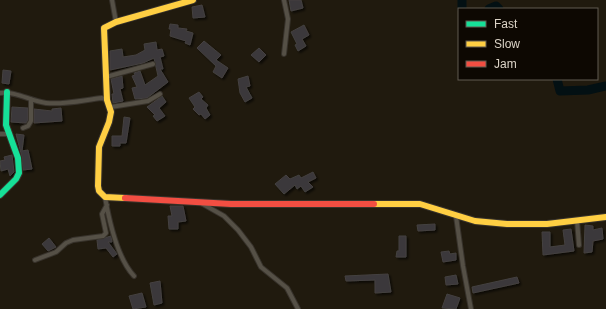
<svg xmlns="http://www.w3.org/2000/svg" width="606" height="309" font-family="Helvetica,sans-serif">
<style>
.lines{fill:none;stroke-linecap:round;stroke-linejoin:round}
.river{stroke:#031013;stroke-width:9}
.building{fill:#3b373a;stroke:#444140;filter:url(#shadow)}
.street-casing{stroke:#38332c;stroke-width:6}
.fast-casing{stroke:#38332c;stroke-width:8}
.slow-casing{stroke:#38332c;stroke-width:8}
.jam-casing{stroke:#38332c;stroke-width:8}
.street{stroke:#555046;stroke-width:4}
.fast{stroke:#16e098;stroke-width:6}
.slow{stroke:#ffcf43;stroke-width:6}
.jam{stroke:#f24e42;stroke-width:6}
</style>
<defs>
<filter id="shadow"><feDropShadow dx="2" dy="2" stdDeviation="1" flood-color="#0009"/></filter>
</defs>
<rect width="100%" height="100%" fill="#201a0e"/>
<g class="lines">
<path class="river" d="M462,9V0
M489,9L496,6L499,9
M557,79L560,91L588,90L606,86"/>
</g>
<path class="building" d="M289,0H301L303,8L291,11Z
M202,5L205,17L193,18L192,7Z
M170,24L178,25V28L187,29L186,31L193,33L190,45L185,43L186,41L170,36L171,29H169Z
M304,25L309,35L302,39L306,46L298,51L295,45L297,44L291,32Z
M204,41L221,55L216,60L228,68L222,78L213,72L216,66L197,48Z
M156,42L157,50L162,49L164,56L160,57L163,69H160L168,82L147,98L135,99L132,88L137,87L132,76L135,75L134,73L140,71L145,85L158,76L154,58L143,63L110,70V51L122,49L123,57L136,55L145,50L144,44Z
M259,48L266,55L259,62L251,55Z
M3,70L11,71L9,84L2,83Z
M122,76L123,88L120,89L123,101L113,103L112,94H114L111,79Z
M248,76L250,86L246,87L252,98L245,102L240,93L238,79Z
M199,92L203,97L201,99L208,105L206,108L210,115L205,119L201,114L199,115L193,109L195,107L189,98Z
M162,96L166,102L159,108L165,116L157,121L153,116L155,115L147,107Z
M12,107L28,108V120L26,123L11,122Z
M61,108L62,121L34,123V109L52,111V109Z
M124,117L130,118L126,143H120V146H112V136H122Z
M16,134L24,135L22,151L28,150L32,169L23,170L22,157Z
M12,155L14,172L10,176L8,169L1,171L0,161L5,160L4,157Z
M313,172L316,178L308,182L313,187L305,192L301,186L297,189L295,185L284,194L275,184L286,175L290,179L299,175L301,178Z
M170,206H183L186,221L178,222V229H169L168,216H172Z
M435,224V230L418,231L417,225Z
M585,225L593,226V230L602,228L603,239L593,241L592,252L584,253Z
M571,229L574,251L543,255L542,232H550V247L565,245L563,230Z
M111,236L112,242H108L117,254L113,257L106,248L98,249L97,240Z
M399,236H406V257H396L397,251H399Z
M49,238L56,247L48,251L42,244Z
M449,251L450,254L456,253V260L443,262L441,252Z
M388,274L391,292L375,293V280L346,281L345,276Z
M456,275L458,284L446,285L445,277Z
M517,277L519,283L473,293L472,287Z
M160,281L162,303L154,305L150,283Z
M142,293L146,307L133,309L129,296Z
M447,294L460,298L456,309L442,308Z"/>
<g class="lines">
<defs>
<path id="street" d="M112,0L116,22
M284,0L288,19L284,54
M106,77L153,64
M0,93C16,91 30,101 46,103C64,105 84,100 102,98L107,100
M111,107L148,101L160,94
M23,128L28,126L31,121V99
M0,134H9
M105,197C109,220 118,259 134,276
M201,203L224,216L238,230L251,247L261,267L287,288L298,309
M456,216L463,266L471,309
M577,220L579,245
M35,260L56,252L66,243L73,240L103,236L106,233L102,214L107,205"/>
<path id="fast" d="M0,195L16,179L19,173L18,158L6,125L7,92"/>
<path id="slow" d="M125,198L105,197L99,191L98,186L99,147L109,122L111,112L107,100L104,28L116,22L193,0
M374,204H420L475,221L507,224H547L606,217"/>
<path id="jam" d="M125,198L231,204H374"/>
</defs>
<use href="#street" class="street-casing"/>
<use href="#fast" class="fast-casing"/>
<use href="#slow" class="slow-casing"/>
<use href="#jam" class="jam-casing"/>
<use href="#street" class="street"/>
<use href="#fast" class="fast"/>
<use href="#slow" class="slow"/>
<use href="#jam" class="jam"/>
</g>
<rect x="458" y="8" width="140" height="72" fill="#0d0802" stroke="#605a51"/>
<rect x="466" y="21" width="20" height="6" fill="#16e098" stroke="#605a51"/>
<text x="494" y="28" font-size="12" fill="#dcd4c7">Fast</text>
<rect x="466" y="41" width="20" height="6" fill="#ffcf43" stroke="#605a51"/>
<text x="494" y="48" font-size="12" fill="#dcd4c7">Slow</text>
<rect x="466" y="61" width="20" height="6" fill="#f24e42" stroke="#605a51"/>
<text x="494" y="68" font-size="12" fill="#dcd4c7">Jam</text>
</svg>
